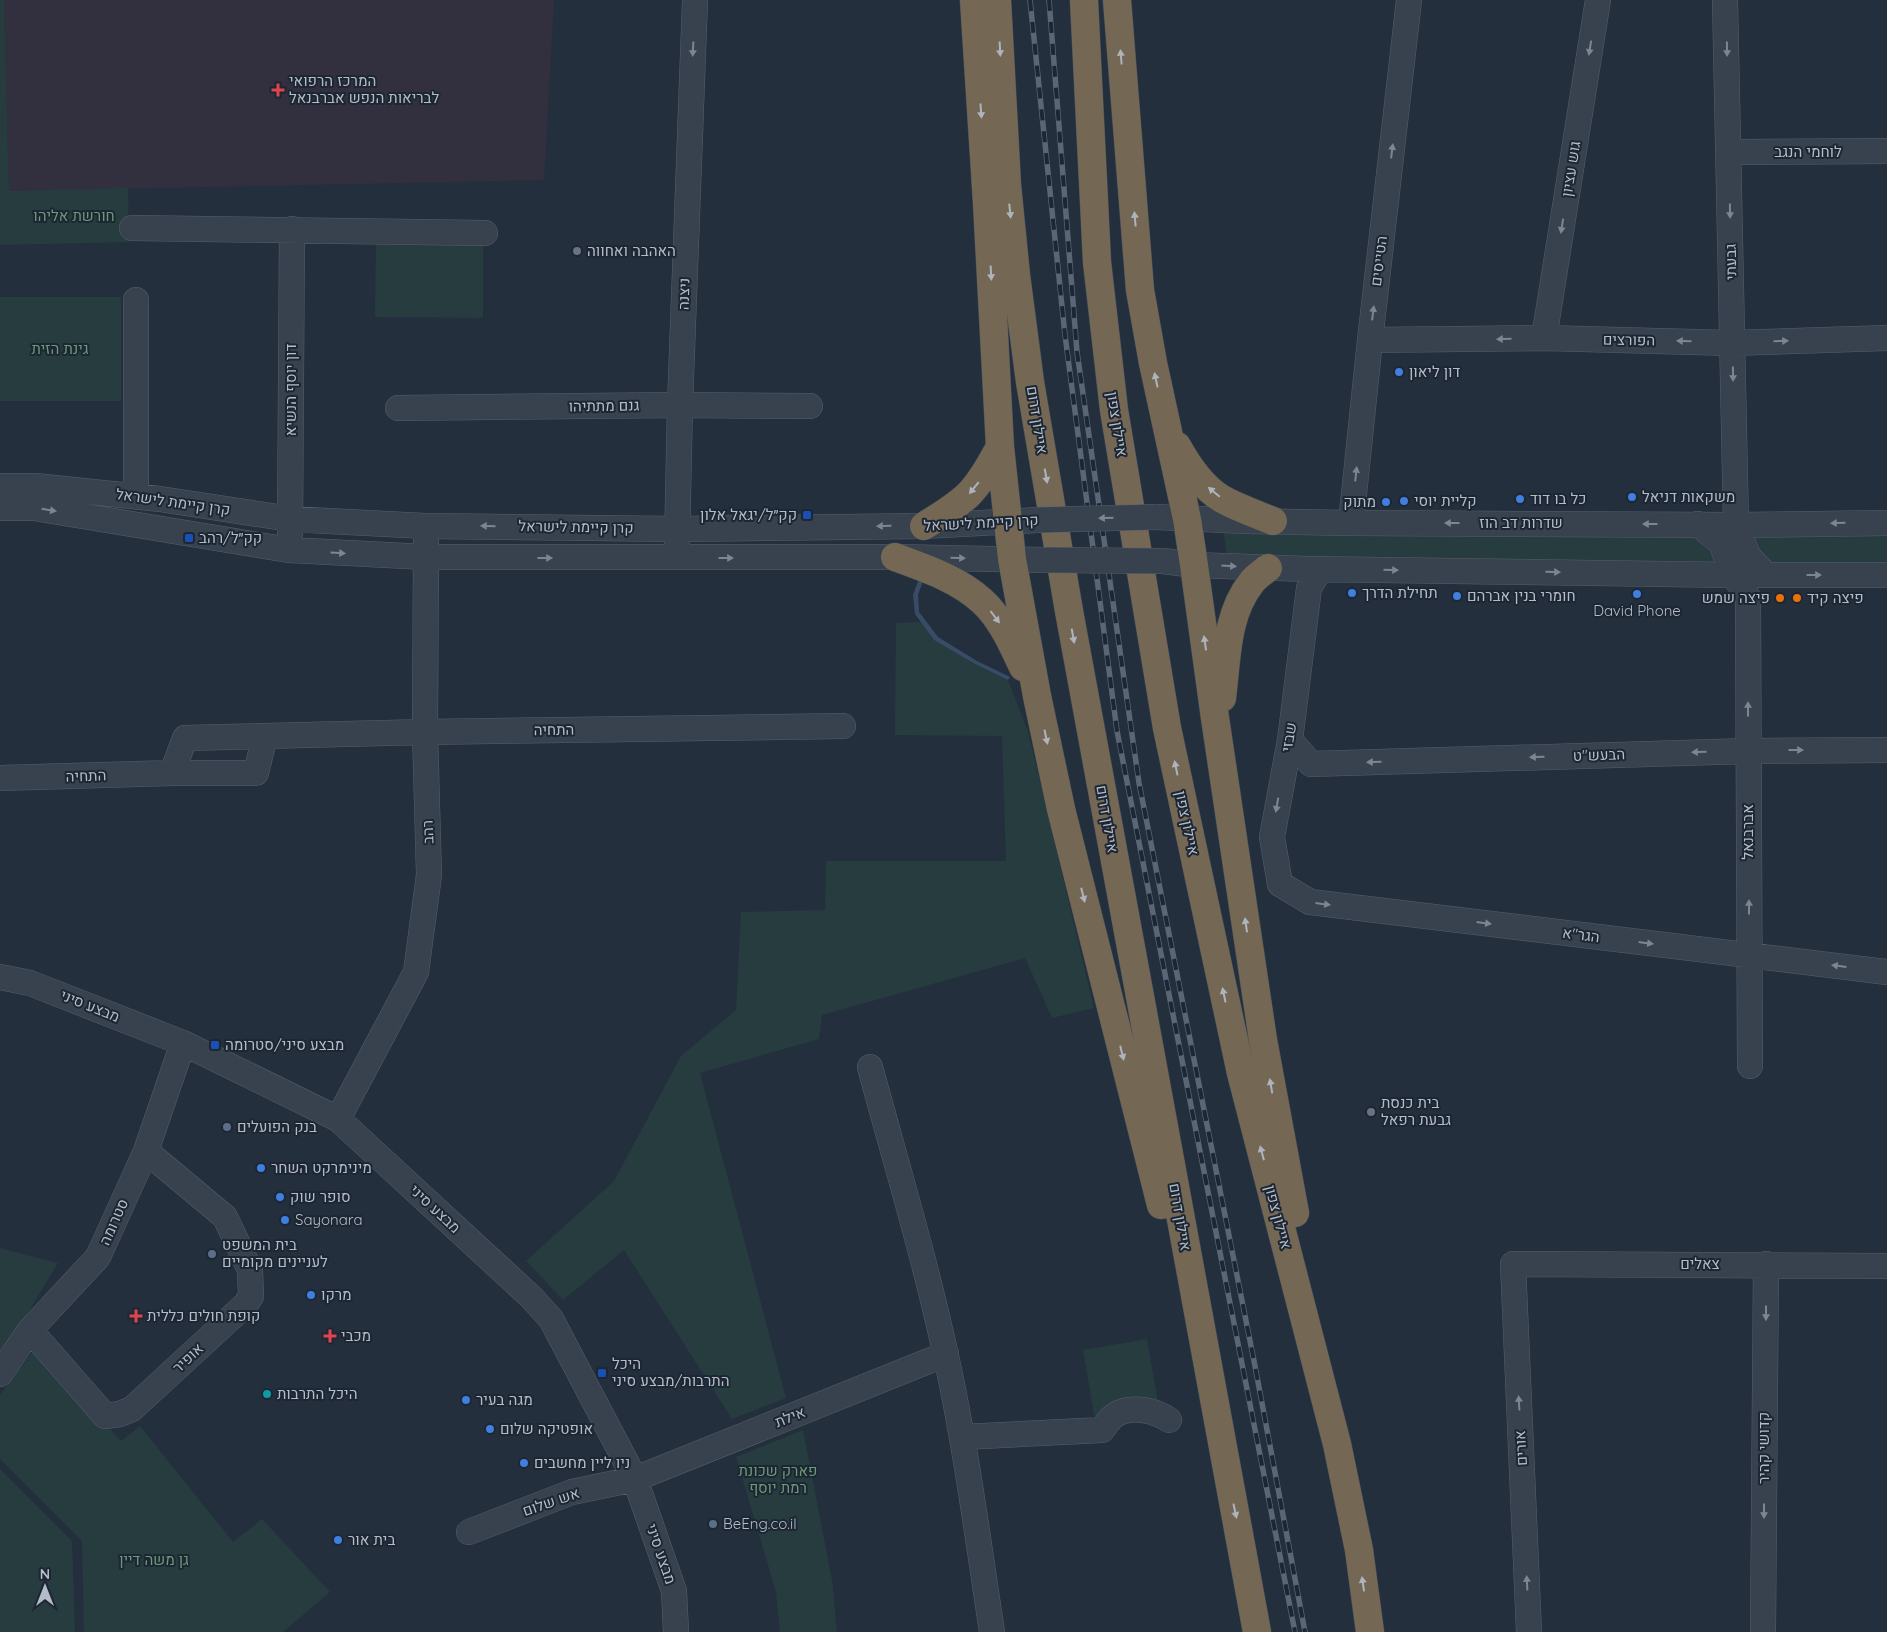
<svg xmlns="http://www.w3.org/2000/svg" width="1887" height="1632" font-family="Quicksand,Heebo,sans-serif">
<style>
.medical{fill:#32303f}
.green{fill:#263c3f}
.water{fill:#394c67}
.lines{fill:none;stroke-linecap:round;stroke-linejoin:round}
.minor-casing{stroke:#565f6c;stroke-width:26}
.highway-casing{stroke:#434c59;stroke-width:29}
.minor{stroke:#38414e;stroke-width:25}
.highway{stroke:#746855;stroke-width:28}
.rail-casing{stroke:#5a6575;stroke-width:5.5}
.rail{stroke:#1d2633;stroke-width:4;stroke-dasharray:11;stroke-linecap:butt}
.minor-bridge-casing{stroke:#565f6c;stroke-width:26;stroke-linecap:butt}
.minor-bridge{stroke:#38414e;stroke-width:25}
.oneway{fill:#7c8592}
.oneway2{fill:#aeb4bd}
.health-dot{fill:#e0444e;stroke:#1d2633;stroke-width:2}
.worship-dot{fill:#6b7280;stroke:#1d2633;stroke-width:2}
.shop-dot{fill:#3f7fe0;stroke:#1d2633;stroke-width:2}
.transit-dot{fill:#1a4fb4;stroke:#1d2633;stroke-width:2}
.food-dot{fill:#e8710a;stroke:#1d2633;stroke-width:2}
.service-dot{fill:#5c6f8a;stroke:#1d2633;stroke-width:2}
.culture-dot{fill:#0f9aa8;stroke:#1d2633;stroke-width:2}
.labels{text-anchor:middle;stroke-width:4;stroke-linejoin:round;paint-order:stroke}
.poi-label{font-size:15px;fill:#b4bcc9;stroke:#1d2633;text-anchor:start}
.street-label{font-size:15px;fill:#b4bcc9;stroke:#1d2633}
.park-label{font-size:15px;fill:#6b9a76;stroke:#1d2633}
</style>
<rect width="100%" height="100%" fill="#242f3e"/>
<path class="medical" d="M4,0H554L544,180L9,191Z"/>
<path class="green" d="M0,0H4L9,191L128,188L129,242L0,245Z
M376,241L483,242V318L375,317Z
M0,297H121V401H0Z
M1222,520L1698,524L1733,575L1228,566Z
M1887,523V575H1766L1736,525Z
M921,622L934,640L975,664L1008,680L1028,731L1094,1008L1052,1018L1025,958L822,1015L819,1039L700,1073L786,1398L732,1419L624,1250L563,1300L526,1261L614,1181L681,1056L736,1010L741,912L825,910L826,861H1006L1002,736L895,735L896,623Z
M0,1248L58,1263L0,1359Z
M1147,1339L1159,1408L1095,1420L1083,1350Z
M36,1347L121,1441L140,1426L233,1542L262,1519L330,1592L283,1632H84L82,1541L0,1459V1395Z
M803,1430L832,1580L837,1632H780L776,1592L736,1457Z
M0,1469L72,1541L75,1632H0Z"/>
<path class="water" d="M920,576L924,578L918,595L919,612L938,637L977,661L1010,677L1008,680L975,664L934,640L915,614L913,595Z"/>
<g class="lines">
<defs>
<path id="minor" d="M1725,0L1736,525L1748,556L1766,575
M1729,152L1887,151
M132,228L485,233
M136,300V496
M1544,338L1598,0
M1370,340L1544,338L1732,343L1887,338
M398,408L680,405L810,406
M0,486H35L160,499L290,519L425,526L677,529L924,526L1038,520
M0,508H34L289,550L426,557H895L1046,560
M1155,517L1248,521L1351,523L1736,525L1887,523
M1351,523L1370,340L1409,0
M1698,524L1721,543L1733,575L1748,597L1750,1066
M290,534L292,229
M677,545L680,405L695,0
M1163,561L1194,565L1307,569L1733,575H1887
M1320,569L1309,588L1290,740L1272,837L1280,884L1310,902L1887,972
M1290,740L1311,764L1748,751L1887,750
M172,773H256L265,736
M0,778L172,773L185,738L425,732L843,726
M0,977L30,983L183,1043L338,1119L531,1297L551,1319L635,1479L674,1591L676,1632
M870,1067C896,1163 925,1259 946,1356C966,1447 978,1540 992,1632
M338,1119L416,972L429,875L425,732L426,542
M30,1330L105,1416L120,1414L132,1409L246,1304L251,1296L250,1270L225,1217L146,1151
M0,1374L30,1330L98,1257L146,1151L183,1043
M962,1437L1102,1430C1106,1425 1110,1418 1115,1415C1131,1405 1155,1410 1169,1420
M469,1532L572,1492L635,1479L946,1354
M1529,1632L1513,1264L1887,1266
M1763,1632L1766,1264"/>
<path id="highway" d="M974,0L987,203L1000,447L1012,559L1037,696L1061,809L1161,1205
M997,0L1007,185L1016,275L1030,382L1069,611L1257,1632
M1084,0L1097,262L1114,410L1167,728L1241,1073L1337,1444L1359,1550L1370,1632
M1117,0L1140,290L1153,363L1187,519L1194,565L1215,718L1263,1040L1295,1213
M1177,446C1188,466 1202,487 1222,499C1238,508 1256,514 1273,521
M924,526C940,516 956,507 969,494C982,481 991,463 1000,447
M895,557C925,568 958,579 982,601C1001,618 1012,644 1023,667
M1222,698C1227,658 1226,615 1251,583C1255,577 1263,572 1268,568"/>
</defs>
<use href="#minor" class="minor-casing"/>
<use href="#highway" class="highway-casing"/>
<use href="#minor" class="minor"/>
<use href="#highway" class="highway"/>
<defs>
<path id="rail" d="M1030,0L1065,335L1117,731L1295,1632
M1049,0L1077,352L1139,783L1255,1366L1305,1632"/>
</defs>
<use href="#rail" class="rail-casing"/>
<use href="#rail" class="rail"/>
<defs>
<path id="minor-bridge" d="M1038,520L1155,517
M1046,560L1163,561"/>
</defs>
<use href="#minor-bridge" class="minor-bridge-casing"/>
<use href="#minor-bridge" class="minor-bridge"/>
</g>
<defs><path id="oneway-solid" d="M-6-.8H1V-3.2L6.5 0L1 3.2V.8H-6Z" transform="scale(1.25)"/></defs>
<g class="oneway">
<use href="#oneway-solid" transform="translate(1590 48) rotate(99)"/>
<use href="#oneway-solid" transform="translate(693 49) rotate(93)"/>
<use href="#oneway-solid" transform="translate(1727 49) rotate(89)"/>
<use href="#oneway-solid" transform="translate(1392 151) rotate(-83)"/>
<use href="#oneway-solid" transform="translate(1730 211) rotate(89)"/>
<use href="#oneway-solid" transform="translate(1562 226) rotate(99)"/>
<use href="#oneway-solid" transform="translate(1373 313) rotate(-83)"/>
<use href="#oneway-solid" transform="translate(1504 339) rotate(179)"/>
<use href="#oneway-solid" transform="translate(1684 341) rotate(-179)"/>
<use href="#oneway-solid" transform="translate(1781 341) rotate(-2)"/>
<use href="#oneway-solid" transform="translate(1733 374) rotate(89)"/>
<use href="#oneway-solid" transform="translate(1356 474) rotate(-84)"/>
<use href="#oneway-solid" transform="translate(49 510) rotate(9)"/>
<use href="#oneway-solid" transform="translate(1106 518) rotate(178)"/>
<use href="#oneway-solid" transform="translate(1452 523) rotate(-180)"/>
<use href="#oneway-solid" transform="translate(1838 523) rotate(179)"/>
<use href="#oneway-solid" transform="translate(1650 524) rotate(-180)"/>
<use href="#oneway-solid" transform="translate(488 526) rotate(-179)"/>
<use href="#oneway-solid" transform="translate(884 526) rotate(179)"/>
<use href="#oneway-solid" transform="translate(338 553) rotate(3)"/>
<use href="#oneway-solid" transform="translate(545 558)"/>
<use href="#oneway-solid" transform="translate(726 558)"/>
<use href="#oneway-solid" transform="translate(958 558) rotate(1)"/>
<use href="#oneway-solid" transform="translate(1229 566) rotate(3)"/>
<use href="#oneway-solid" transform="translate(1391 570) rotate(1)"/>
<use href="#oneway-solid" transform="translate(1553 572) rotate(1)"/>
<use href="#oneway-solid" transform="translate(1814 575)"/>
<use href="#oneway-solid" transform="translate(1748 709) rotate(-90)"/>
<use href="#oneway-solid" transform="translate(1796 750)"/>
<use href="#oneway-solid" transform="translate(1699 752) rotate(178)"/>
<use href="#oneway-solid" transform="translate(1537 757) rotate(178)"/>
<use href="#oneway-solid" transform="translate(1374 762) rotate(178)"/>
<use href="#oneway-solid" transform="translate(1277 805) rotate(100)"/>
<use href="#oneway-solid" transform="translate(1323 904) rotate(7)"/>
<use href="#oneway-solid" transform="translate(1749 907) rotate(-90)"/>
<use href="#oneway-solid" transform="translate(1484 923) rotate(7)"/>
<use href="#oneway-solid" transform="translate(1646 943) rotate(7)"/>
<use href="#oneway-solid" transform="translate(1839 966) rotate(-173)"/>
<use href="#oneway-solid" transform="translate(1766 1313) rotate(90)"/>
<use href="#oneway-solid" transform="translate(1519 1403) rotate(-93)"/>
<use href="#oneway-solid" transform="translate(1764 1511) rotate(90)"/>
<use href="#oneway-solid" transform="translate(1527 1583) rotate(-93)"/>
</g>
<g class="oneway2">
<use href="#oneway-solid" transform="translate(1000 49) rotate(87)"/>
<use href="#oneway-solid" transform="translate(1121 57) rotate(-95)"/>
<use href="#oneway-solid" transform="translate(981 111) rotate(86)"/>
<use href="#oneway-solid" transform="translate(1010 211) rotate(84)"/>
<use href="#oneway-solid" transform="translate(1135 219) rotate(-95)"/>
<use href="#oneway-solid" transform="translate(991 273) rotate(87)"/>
<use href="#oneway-solid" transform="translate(1156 380) rotate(-102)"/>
<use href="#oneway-solid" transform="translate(1046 476) rotate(80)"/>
<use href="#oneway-solid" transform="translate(974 488) rotate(129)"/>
<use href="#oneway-solid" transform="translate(1214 492) rotate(-140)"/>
<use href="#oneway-solid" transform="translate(995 617) rotate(53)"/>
<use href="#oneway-solid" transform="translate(1073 636) rotate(80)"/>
<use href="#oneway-solid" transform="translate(1205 643) rotate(-98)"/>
<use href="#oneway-solid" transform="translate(1046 737) rotate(78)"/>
<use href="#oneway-solid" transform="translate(1176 768) rotate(-102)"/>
<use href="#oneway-solid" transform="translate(1083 895) rotate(76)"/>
<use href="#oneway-solid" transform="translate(1246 925) rotate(-98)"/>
<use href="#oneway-solid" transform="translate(1224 995) rotate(-102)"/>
<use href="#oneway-solid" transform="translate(1122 1053) rotate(76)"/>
<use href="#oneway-solid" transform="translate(1271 1086) rotate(-100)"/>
<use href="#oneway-solid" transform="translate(1262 1153) rotate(-105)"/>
<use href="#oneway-solid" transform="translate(1235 1511) rotate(78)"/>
<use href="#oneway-solid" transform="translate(1363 1584) rotate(-98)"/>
</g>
<g class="health-dot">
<path d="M275.5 82.5h5v5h5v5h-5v5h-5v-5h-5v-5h5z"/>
<path d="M133.5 1308.5h5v5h5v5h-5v5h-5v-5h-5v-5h5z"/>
<path d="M327.5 1328.5h5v5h5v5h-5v5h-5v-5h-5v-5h5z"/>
</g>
<g class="worship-dot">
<circle cx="577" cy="251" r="5"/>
<circle cx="1371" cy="1112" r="5"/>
</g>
<g class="shop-dot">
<circle cx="1399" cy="372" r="5"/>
<circle cx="1632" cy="497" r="5"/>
<circle cx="1520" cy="499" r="5"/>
<circle cx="1404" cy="501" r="5"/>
<circle cx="1386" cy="502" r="5"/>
<circle cx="1352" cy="593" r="5"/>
<circle cx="1637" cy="594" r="5"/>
<circle cx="1457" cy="596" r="5"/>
<circle cx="261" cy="1168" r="5"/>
<circle cx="280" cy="1197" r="5"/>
<circle cx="285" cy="1220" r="5"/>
<circle cx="311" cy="1295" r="5"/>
<circle cx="466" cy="1400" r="5"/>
<circle cx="490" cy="1429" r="5"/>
<circle cx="524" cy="1463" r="5"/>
<circle cx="338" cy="1540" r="5"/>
</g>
<g class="transit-dot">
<rect x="802" y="510" width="10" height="10" rx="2.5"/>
<rect x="184" y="533" width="10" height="10" rx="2.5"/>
<rect x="210" y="1040" width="10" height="10" rx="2.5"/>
<rect x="597" y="1368" width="10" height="10" rx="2.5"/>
</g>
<g class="food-dot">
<circle cx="1780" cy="598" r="5"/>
<circle cx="1797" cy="598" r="5"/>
</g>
<g class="service-dot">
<circle cx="227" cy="1127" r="5"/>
<circle cx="212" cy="1254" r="5"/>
<circle cx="713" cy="1524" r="5"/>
</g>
<circle class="culture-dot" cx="267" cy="1394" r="5"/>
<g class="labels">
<g class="poi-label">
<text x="289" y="86">המרכז הרפואי<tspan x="289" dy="17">לבריאות הנפש אברבנאל</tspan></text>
<text x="587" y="256">האהבה ואחווה</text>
<text x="1409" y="377">דון ליאון</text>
<text x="1642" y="502">משקאות דניאל</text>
<text x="1530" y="504">כל בו דוד</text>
<text x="1414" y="506">קליית יוסי</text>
<text x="1376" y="507" text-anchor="end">מתוק</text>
<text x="797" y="520" text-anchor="end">קק״ל/יגאל אלון</text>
<text x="199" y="543">קק״ל/רהב</text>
<text x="1362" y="598">תחילת הדרך</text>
<text x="1467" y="601">חומרי בנין אברהם</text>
<text x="1770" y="603" text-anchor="end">פיצה שמש</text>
<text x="1807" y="603">פיצה קיד</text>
<text x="1637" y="616" text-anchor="middle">David Phone</text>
<text x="225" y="1050">מבצע סיני/סטרומה</text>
<text x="1381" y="1108">בית כנסת<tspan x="1381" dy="17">גבעת רפאל</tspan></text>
<text x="237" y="1132">בנק הפועלים</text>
<text x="271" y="1173">מינימרקט השחר</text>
<text x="290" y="1202">סופר שוק</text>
<text x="295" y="1225">Sayonara</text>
<text x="222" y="1250">בית המשפט<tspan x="222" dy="17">לעניינים מקומיים</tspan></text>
<text x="321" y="1300">מרקו</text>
<text x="147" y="1321">קופת חולים כללית</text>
<text x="341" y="1341">מכבי</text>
<text x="612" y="1369">היכל<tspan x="612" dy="17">התרבות/מבצע סיני</tspan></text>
<text x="277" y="1399">היכל התרבות</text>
<text x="476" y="1405">מגה בעיר</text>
<text x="500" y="1434">אופטיקה שלום</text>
<text x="534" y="1468">ניו ליין מחשבים</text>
<text x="723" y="1529">BeEng.co.il</text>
<text x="348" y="1545">בית אור</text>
</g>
<g class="street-label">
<text x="1808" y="157">לוחמי הנגב</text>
<text transform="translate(1571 169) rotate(-81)" y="5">גוש עציון</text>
<text transform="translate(1379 261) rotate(-83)" y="5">הטייסים</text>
<text transform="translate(1731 262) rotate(-91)" y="5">גבעתי</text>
<text transform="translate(684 294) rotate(-88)" y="5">ניצנה</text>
<text transform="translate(1629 340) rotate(1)" y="5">הפורצים</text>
<text transform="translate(291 390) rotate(-90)" y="5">דון יוסף הנשיא</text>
<text transform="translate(604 406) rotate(-1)" y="5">גנם מתתיהו</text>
<text transform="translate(1037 420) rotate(81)" y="5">איילון דרום</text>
<text transform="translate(1117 424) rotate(81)" y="5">איילון צפון</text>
<text transform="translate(173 502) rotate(8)" y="5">קרן קיימת לישראל</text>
<text transform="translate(981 523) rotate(-3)" y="5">קרן קיימת לישראל</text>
<text x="1521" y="528">שדרות דב הוז</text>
<text transform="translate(576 527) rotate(1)" y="5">קרן קיימת לישראל</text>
<text transform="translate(554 730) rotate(-1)" y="5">התחיה</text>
<text transform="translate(1289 737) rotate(-81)" y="5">שבזי</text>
<text transform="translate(1599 755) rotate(-2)" y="5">הבעש"ט</text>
<text transform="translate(86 776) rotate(-2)" y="5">התחיה</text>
<text transform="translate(1107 819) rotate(80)" y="5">איילון דרום</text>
<text transform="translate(1187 823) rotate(78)" y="5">איילון צפון</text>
<text transform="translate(428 832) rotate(-92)" y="5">רהב</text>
<text transform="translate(1748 832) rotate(-90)" y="5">אברבנאל</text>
<text transform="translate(1581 935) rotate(7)" y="5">הגר"א</text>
<text transform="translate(90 1006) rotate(22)" y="5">מבצע סיני</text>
<text transform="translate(435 1209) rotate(43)" y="5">מבצע סיני</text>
<text transform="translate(1180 1217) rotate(80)" y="5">איילון דרום</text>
<text transform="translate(1278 1217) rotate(75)" y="5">איילון צפון</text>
<text transform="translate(114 1222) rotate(-66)" y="5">סטרומה</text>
<text x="1700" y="1269">צאלים</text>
<text transform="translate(188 1358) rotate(-43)" y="5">אופיר</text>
<text transform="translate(790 1417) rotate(-22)" y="5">אילת</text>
<text transform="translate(1521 1448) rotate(-93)" y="5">אורים</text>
<text transform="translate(1764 1448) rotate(-90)" y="5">קדושי קהיר</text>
<text transform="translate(551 1502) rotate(-19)" y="5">אש שלום</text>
<text transform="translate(661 1554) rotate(71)" y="5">מבצע סיני</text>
</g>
<g class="park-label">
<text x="74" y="221">חורשת אליהו</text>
<text x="60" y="354">גינת הזית</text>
<text x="778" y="1476">פארק שכונת<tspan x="778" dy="17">רמת יוסף</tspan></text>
<text x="154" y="1565">גן משה דיין</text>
</g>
</g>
<g transform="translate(45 1587)" stroke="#1d2633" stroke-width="4" paint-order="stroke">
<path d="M0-4L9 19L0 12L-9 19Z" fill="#b4bcc9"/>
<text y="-8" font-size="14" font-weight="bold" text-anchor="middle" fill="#b4bcc9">N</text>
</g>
</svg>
